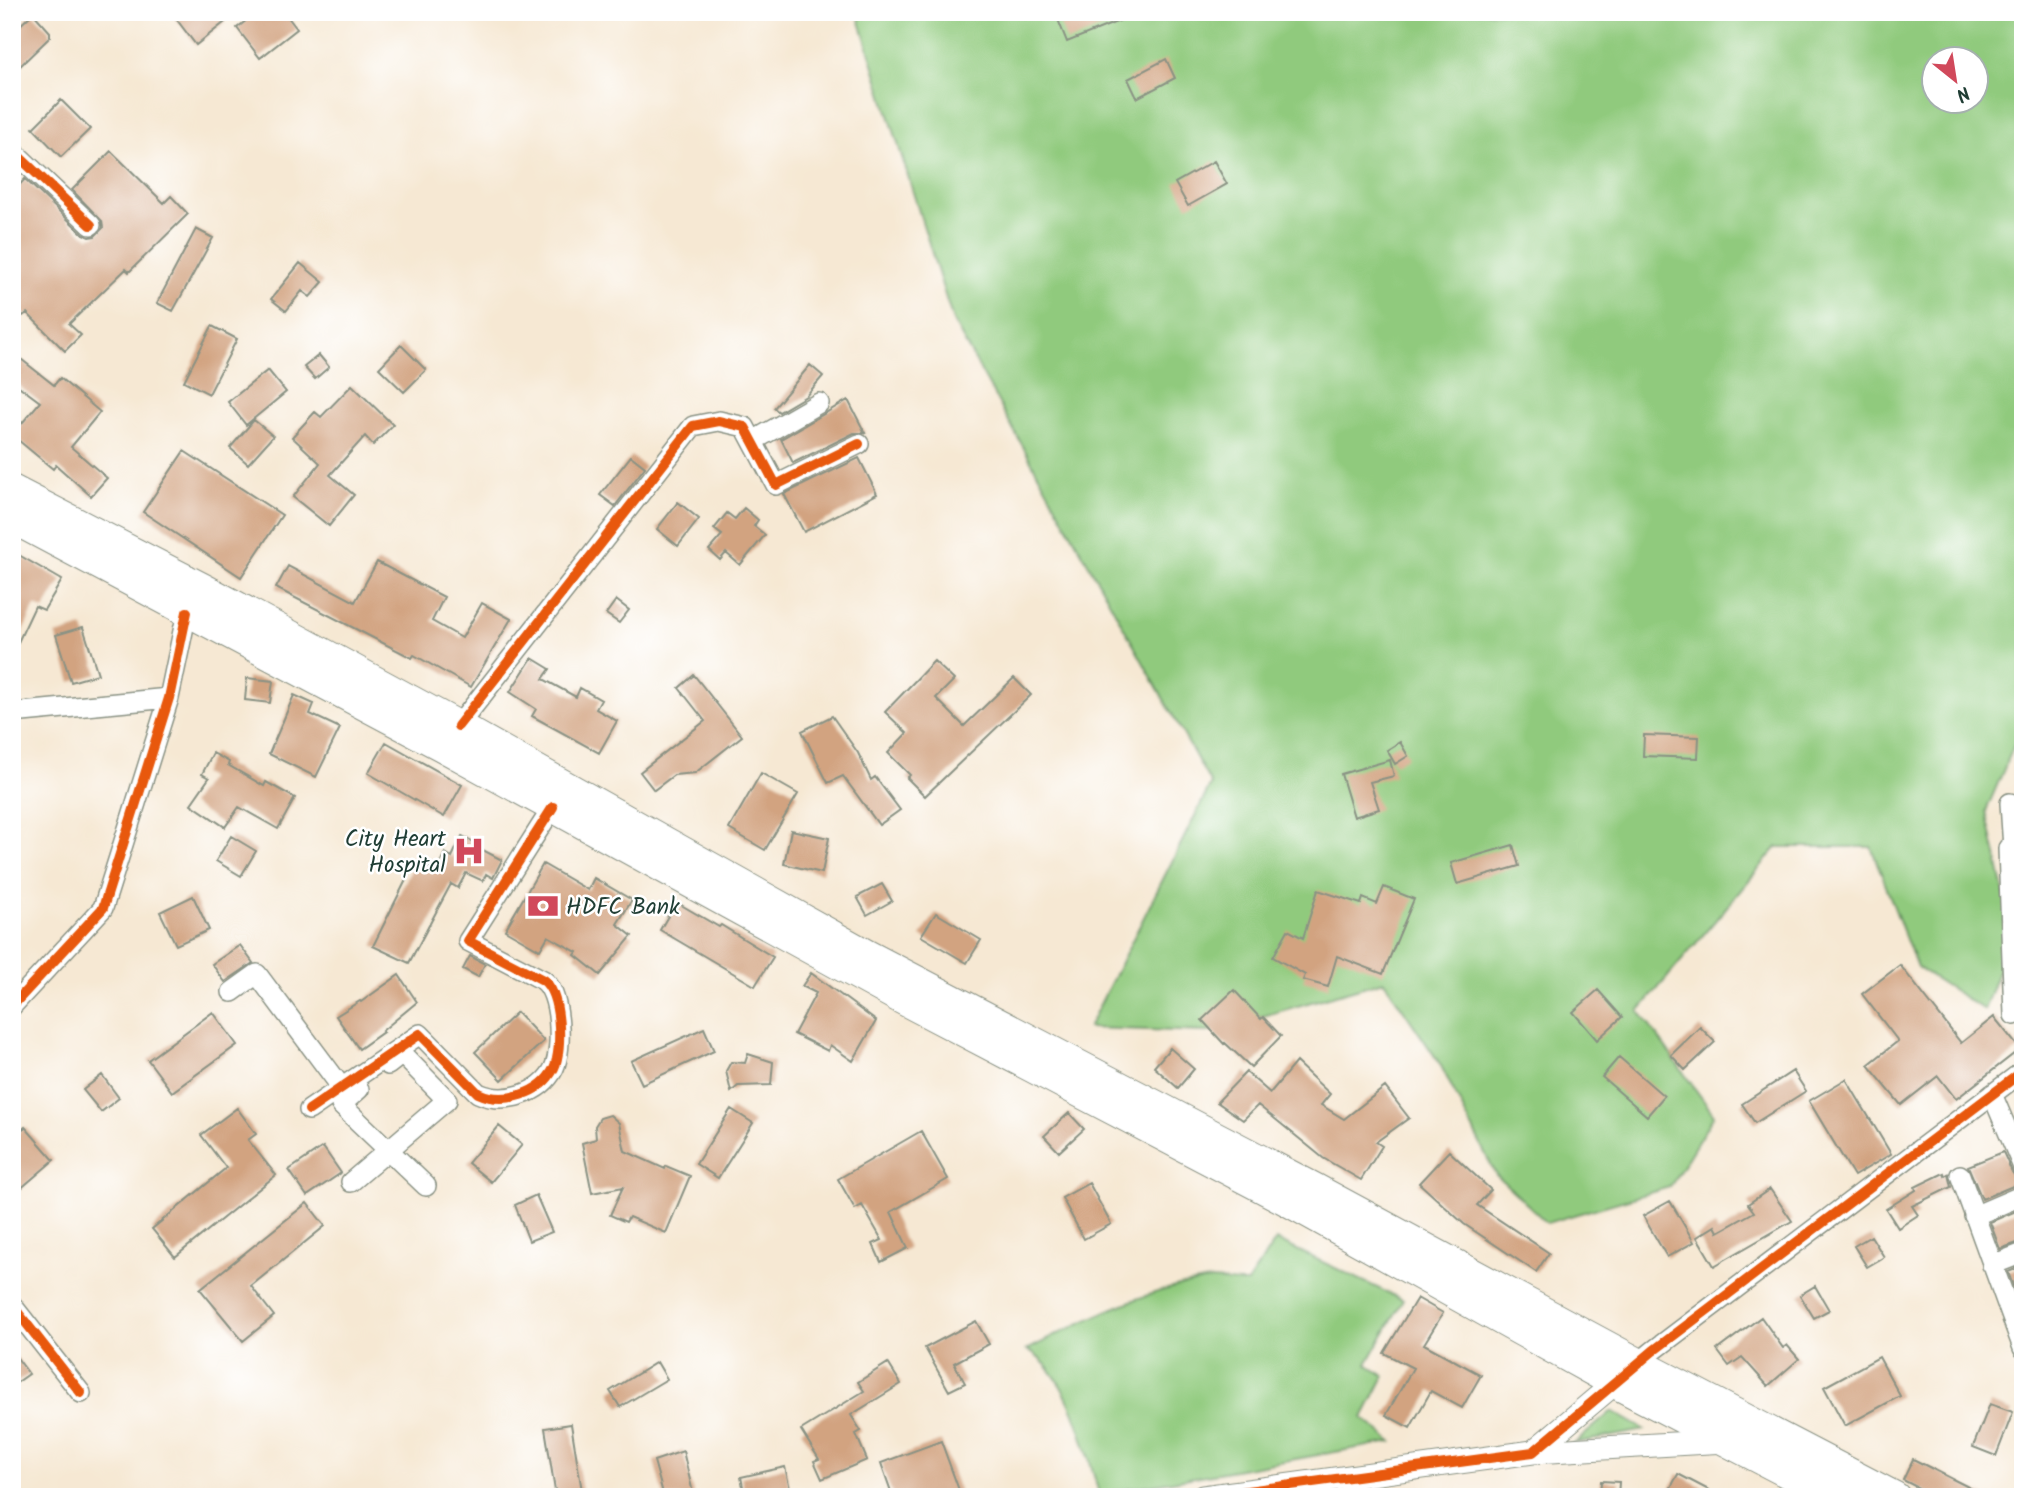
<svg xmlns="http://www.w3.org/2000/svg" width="2035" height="1509" font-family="Kalam,sans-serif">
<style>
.green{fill:#90ca7d;stroke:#588458;stroke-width:2;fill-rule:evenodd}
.building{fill:#d2a380}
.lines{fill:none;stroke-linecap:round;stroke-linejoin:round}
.minor-casing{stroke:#8a9284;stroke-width:22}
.tertiary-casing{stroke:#8a9284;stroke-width:25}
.primary-casing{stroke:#8a9284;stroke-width:32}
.minor{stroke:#fff;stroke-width:19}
.tertiary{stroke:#fff;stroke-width:23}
.primary{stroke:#fff;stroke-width:30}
.cycleway-casing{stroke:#fff;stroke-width:15}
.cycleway{stroke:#e8590c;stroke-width:10}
.labels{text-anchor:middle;stroke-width:5;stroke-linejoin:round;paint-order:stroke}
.poi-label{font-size:23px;fill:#1f3d34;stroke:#fff;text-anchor:end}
</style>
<rect width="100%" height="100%" fill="#fff"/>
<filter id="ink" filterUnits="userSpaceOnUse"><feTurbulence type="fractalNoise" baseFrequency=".0143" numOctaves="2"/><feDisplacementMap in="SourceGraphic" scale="14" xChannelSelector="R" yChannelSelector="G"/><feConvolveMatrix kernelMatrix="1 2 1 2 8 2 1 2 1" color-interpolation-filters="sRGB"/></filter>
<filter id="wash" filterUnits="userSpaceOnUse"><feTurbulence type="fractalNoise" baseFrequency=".00686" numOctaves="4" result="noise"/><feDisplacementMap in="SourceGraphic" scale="28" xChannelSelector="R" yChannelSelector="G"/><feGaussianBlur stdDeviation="1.57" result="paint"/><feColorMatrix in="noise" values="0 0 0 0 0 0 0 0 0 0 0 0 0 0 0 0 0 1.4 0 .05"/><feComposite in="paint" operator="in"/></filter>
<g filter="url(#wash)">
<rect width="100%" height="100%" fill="#f6e8d3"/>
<path class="green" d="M857,12H2023V735L2019,734L1986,811L2013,931L1984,1010L1917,967L1871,847H1777L1639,1011L1714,1115L1670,1187L1547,1223L1496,1175L1440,1064L1384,981L1208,1032L1088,1028L1211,784L953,321ZM1934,60H1976V102H1934Z
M1276,1240L1403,1300L1367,1364L1384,1376L1363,1418L1392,1442L1099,1494C1087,1451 1069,1372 1027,1350C1083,1321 1141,1291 1204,1281C1217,1278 1233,1284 1247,1283Z
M1612,1411L1645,1430L1575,1443Z"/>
<g id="blocks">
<path class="building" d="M171,12H218L225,22L196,45Z
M257,12H284L297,29L260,58L237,28Z
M1055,12H1139V13L1067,42Z
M33,13L50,32V37L12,74V33Z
M1166,59L1175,78L1137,98L1128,79Z
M61,100L90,129L61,157L33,128Z
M111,151L164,203L171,196L188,214L129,272L126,269L69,324L81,335L65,351L27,313L23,316L12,304V193L25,179L83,234L89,237L95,236L103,228L102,221L72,190Z
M1214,161L1227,184L1188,206L1175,183Z
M196,229L213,238L173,311L157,303Z
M300,263L323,282L310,297L302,291L286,311L271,299Z
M212,326L237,339L209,394L184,381Z
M401,345L426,370L404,392L379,368Z
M12,352L54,385L60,378L100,412L71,447L107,478L91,496L56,465L53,469L12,435L40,402L12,381Z
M319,355L329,367L315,379L304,367Z
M810,365L823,376L806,396L779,412L774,408Z
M268,370L286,392L246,425L228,402Z
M352,385L393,425L373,445L365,436L330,475L354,495L329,526L293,497L320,463L292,437L315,412L321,417Z
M848,400L865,433H854L793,463L781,439Z
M254,420L273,436L248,464L230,448Z
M184,451L282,515L241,577L143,512Z
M631,456L645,467L615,506L600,495Z
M859,458L877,494L804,532L784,494Z
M678,502L699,519L678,546L657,529Z
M744,508L758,520L754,526L765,535L740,565L726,553L720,560L709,550L722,535L714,529L727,513L735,519Z
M12,551L62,580L44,610L35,606L12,655Z
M377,562L444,597L432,621L462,638L482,603L511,619L471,687L414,655L412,658L276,588L288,566L355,602Z
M616,600L629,610L619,623L606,614Z
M83,627L98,674L71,682L56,635Z
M532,658L550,669L543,679L576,697L580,688L601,700L596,709L617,721L599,753L532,716L536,709L510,692Z
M934,661L954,680L936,698L964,726L1014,678L1031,695L925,796L907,778L910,775L888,753L907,733L885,712Z
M694,675L742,736L695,773L674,775L654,790L640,772L705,721L679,688Z
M247,678L273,681L270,703L245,700Z
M294,695L314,704L310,714L340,728L316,777L269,754Z
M832,716L858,753L871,780L875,777L900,810L879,825L843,776L828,783L802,731Z
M1644,735L1699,737L1698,758L1643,756Z
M386,742L462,785L444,817L368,773Z
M1400,742L1408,756L1395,764L1387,750Z
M213,753L229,762L228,765L264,786L266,782L295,798L278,829L239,807L225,827L191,804L209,778L202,774Z
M1390,760L1394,776L1370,782L1379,809L1354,817L1341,774Z
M761,773L798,794L765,850L729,829Z
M791,830L829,838L822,873L784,864Z
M231,836L256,851L241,876L216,861Z
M462,836L476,843L475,846L502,860L493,878L486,874L483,881L466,873L458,888L451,884L409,963L373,946L414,864L417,866L419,863L431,869L433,864L438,867L445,853L452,857Z
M1513,845L1519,866L1457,884L1451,863Z
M543,864L588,890L594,878L632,900L617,924L632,936L600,975L575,955L577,952L548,936L540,950L505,930Z
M882,884L892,901L867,915L857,897Z
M1384,887L1414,899L1383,974L1337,956L1328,987L1303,980L1305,975L1273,957L1288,930L1303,938L1318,890L1361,904L1363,898L1377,904Z
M193,896L209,930L176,945L160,912Z
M676,902L719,927L721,925L773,957L755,986L660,930Z
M936,913L981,940L967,963L921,936Z
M240,945L253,963L225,982L212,964Z
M470,956L485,964L478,977L463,969Z
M1900,965L1961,1043L1994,1017L2020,1049L1956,1099L1938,1076L1901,1105L1868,1065L1898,1041L1862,994Z
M811,973L876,1021L853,1061L830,1045L828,1051L794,1034L816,993L802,986Z
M399,975L417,1002L382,1031L383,1032L359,1049L336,1016L360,1001L361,1002Z
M1234,990L1261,1019L1263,1017L1281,1036L1251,1067L1225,1043L1224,1044L1202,1020Z
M1598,990L1622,1017L1597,1040L1573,1012Z
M213,1012L237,1045L172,1092L148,1060Z
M517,1012L544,1041L502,1080L475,1052Z
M1700,1027L1715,1042L1685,1070L1671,1055Z
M704,1028L714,1051L642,1084L631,1061Z
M1170,1048L1194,1069L1178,1088L1154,1067Z
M748,1054L773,1062L771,1085L738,1086L731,1092L726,1071L731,1062L745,1063Z
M1619,1057L1664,1096L1647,1116L1602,1077Z
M1296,1062L1330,1094L1321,1105L1344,1119L1385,1087L1409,1118L1376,1142L1382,1146L1361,1180L1323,1158L1258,1105L1243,1120L1217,1102L1246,1072L1270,1093Z
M1793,1071L1806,1091L1755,1123L1742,1104Z
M102,1075L119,1098L101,1112L83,1090Z
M1846,1079L1891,1154L1854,1176L1809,1101Z
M237,1108L256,1134L248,1140L276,1175L175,1257L152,1229L226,1168L201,1135Z
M731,1109L753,1123L718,1178L696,1164Z
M1069,1113L1084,1129L1059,1152L1044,1136Z
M610,1115L619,1123L625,1151L665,1169L666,1166L690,1176L666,1233L629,1217L626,1222L610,1215L623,1187L592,1193L582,1143L596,1139L595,1126L600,1118Z
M499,1126L522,1145L491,1182L468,1163Z
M25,1127L54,1160L12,1196V1138Z
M921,1131L948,1179L891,1212L908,1248L881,1262L873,1244L882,1240L862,1205L855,1209L838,1179Z
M323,1147L341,1173L307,1196L289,1170Z
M1449,1151L1491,1190L1477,1205L1549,1253L1536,1272L1464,1224L1419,1183Z
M2003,1152L2012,1172L2020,1183L1982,1199L1968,1166Z
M1944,1173L1945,1176L1948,1174L1951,1187L1912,1206L1918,1215L1898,1228L1886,1209L1916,1190L1915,1187Z
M1089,1183L1111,1224L1084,1239L1062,1198Z
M1770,1189L1792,1221L1714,1266L1697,1237L1715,1226L1718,1232L1754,1212L1748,1204Z
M536,1195L552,1232L529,1241L515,1205Z
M1670,1201L1694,1242L1667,1257L1643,1216Z
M307,1203L325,1226L251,1286L274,1316L243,1341L200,1289Z
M2023,1208V1241L2000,1249L1990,1222Z
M1871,1236L1884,1257L1867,1267L1854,1246Z
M2023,1266V1312L2008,1272Z
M1815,1286L1829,1310L1814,1318L1800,1295Z
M1417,1298L1443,1313L1424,1344L1481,1375L1462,1408L1431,1391L1410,1428L1386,1415L1413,1368L1384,1353Z
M1761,1317L1783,1348L1787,1345L1799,1359L1768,1386L1742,1357L1729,1366L1717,1350Z
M976,1321L989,1344L954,1363L965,1383L949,1391L925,1348Z
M12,1351L29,1374L12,1386Z
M1879,1357L1900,1396L1845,1426L1824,1387Z
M657,1362L667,1379L620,1407L610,1391Z
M888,1363L901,1384L851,1415L861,1431L856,1434L867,1460L822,1479L814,1461L819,1459L801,1430L864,1391L858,1382Z
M1990,1404L2013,1412L1996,1456L1973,1447Z
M571,1424L583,1497H556L545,1428Z
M941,1441L960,1493L948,1497H893L881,1463Z
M683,1451L694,1497H664L654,1461Z
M1913,1459L1988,1497H1936L1903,1480Z
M785,1467L792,1497H745L741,1477Z
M1678,1474L1722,1497H1666Z
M1601,1481L1619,1482L1618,1497H1600Z"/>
</g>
</g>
<g filter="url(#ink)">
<use href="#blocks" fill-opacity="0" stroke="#8a9284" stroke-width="2"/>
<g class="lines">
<defs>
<path id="minor" d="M12,150L91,225
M753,441L819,403
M12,713L169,698
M458,726L693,426L719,421L745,427L776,485L859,444
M2010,803L2013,848
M232,992L257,974L342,1088
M12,1006L103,908L169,698L187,612
M2014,1015L2008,848L2023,847
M359,1089L341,1105L426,1186
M1992,1094L2023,1167
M309,1110L420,1034L478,1093C504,1105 541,1094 554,1068C563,1049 561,992 543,980L468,941L553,807
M1960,1175L2023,1348
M351,1182L447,1100L402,1054L388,1065
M1974,1216L2023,1195
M1992,1265L2023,1253
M12,1305L81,1393
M1631,1369L1653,1351L2023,1071"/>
<path id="tertiary" d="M1533,1452L1726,1441
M1203,1497L1533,1452L1615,1383"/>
<path id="primary" d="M12,490L206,590L458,726L867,955L1314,1188L1638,1363L1895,1497
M12,518L442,746L902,999L1284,1199L1615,1383L1834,1497"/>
</defs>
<use href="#minor" class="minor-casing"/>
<use href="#tertiary" class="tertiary-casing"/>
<use href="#primary" class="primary-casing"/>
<use href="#minor" class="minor"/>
<use href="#tertiary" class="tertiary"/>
<use href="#primary" class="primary"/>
<defs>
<path id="cycleway" d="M12,150L91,225
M458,726L693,426L719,421L745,427L776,485L859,444
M12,1006L103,908L169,698L187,612
M309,1110L420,1034L478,1093C504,1105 541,1094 554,1068C563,1049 561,992 543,980L468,941L553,807
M12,1305L81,1393
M1203,1497L1533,1452L1653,1351L2023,1071"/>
</defs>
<use href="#cycleway" class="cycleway-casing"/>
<use href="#cycleway" class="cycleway"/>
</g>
</g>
<defs>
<symbol id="hospital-bare" viewBox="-9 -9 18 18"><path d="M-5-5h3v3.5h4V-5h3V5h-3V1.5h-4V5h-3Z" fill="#d1495b" stroke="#fff" stroke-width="2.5" paint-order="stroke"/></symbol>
<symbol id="bank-bare" viewBox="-9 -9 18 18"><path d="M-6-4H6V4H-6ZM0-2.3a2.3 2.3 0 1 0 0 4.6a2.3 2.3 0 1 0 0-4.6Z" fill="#d1495b" stroke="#fff" stroke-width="2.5" paint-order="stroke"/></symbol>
</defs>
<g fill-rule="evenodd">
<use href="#hospital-bare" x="447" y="829" width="44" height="44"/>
<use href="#bank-bare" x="521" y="884" width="44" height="44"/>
</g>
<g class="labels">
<g class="poi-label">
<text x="446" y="846">City Heart<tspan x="446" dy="26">Hospital</tspan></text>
<text x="566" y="914" text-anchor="start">HDFC Bank</text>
</g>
</g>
<rect width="2035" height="1509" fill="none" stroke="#fff" stroke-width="42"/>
<g transform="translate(1955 80) rotate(150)"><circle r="33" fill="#ffffff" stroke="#a5b1ae" stroke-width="2"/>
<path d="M0-5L12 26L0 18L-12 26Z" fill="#d1495b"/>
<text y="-10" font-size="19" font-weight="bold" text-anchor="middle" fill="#1f3d34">N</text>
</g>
</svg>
